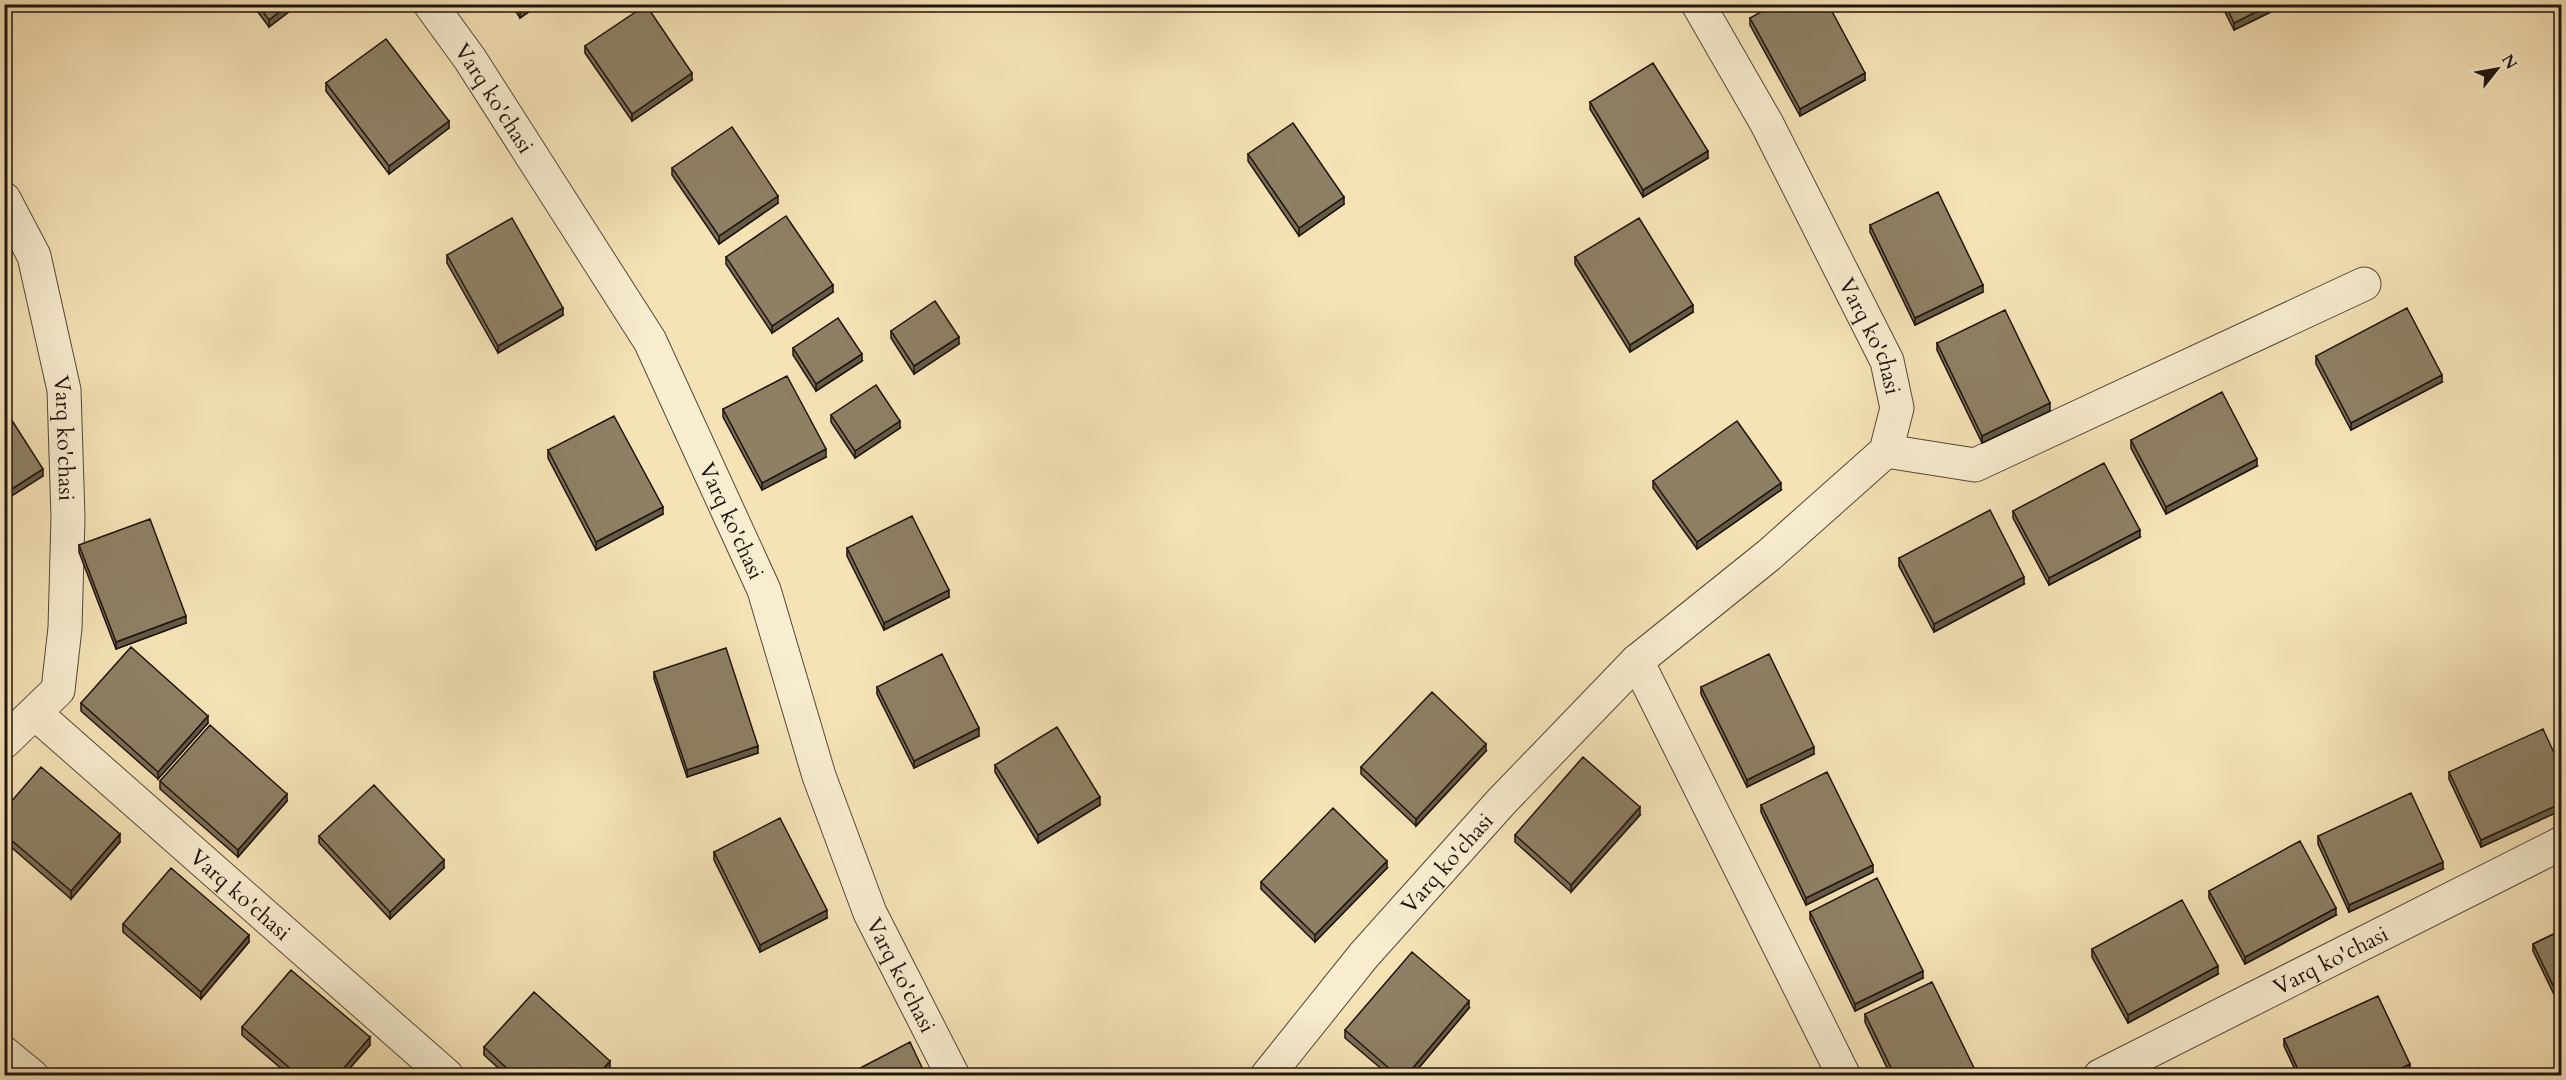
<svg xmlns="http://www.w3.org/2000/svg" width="2566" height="1080" font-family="Cardo,serif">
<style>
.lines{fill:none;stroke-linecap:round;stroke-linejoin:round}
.minor-casing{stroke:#544838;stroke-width:35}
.minor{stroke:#f8edd0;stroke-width:33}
.wall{fill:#7a6e57;stroke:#1f140e;stroke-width:1.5}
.shaded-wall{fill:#635a47;stroke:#1f140e;stroke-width:1.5}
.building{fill:#8e8065;stroke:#1f140e;stroke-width:1.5}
.labels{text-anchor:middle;stroke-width:6;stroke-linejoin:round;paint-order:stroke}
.street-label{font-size:22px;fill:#1f140e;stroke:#f8edd0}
</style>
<rect width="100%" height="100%" fill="#f5e3b6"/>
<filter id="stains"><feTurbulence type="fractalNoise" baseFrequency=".00333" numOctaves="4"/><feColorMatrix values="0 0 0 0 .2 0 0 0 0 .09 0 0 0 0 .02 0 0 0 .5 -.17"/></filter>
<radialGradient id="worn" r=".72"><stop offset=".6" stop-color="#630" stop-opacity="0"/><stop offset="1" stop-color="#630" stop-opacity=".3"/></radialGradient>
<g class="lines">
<defs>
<g id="minor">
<path id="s1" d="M430,4L470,59L650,341L764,590L819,776L870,913L953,1076"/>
<path id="s2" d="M1698,4L1767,124L1887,361L1897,408L1886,451L1769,555L1637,661L1844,1076"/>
<path id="s3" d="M4,199L34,256L64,390L68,518L65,628L58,690L4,742"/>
<path d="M1886,451L1975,465L2364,284"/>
<path id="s4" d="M35,713L447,1076"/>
<path d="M4,1053L32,1076"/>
<path id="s5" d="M1267,1076L1364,955L1501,802L1637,661"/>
<path id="s6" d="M2100,1076L2562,843"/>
</g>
</defs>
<use href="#minor" class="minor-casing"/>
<use href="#minor" class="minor"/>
</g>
<path class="wall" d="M252,4H299L269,27Z
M511,4H540L520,18Z
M2221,4H2287L2234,30Z
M1750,18L1865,80L1800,116L1750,25Z
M585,46L692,80L632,121L585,53Z
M326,83L449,128L389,174L326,91Z
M1590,102L1708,158L1643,197L1590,109Z
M1248,154L1344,204L1299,236L1248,161Z
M672,168L778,203L719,244L672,175Z
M1870,225L1983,292L1915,325L1870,232Z
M447,255L563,315L498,353L447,263Z
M726,257L833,292L772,333L726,264Z
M1575,257L1693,312L1630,352L1575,264Z
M891,331L959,344L914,374L891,338Z
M1937,343L2050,411L1982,443L1937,350Z
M793,348L862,361L816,391L793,355Z
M2316,356L2442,382L2351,430L2316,364Z
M723,409L826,457L762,490L723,417Z
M831,415L900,428L855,458L831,422Z
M2131,440L2257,466L2166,514L2131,448Z
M548,450L663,514L596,550L548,458Z
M1653,481L1781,490L1697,549L1653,488Z
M2013,511L2140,537L2049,585L2013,518Z
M79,545L186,623L116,649L79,552Z
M847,548L949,597L884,630L847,556Z
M1899,558L2024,584L1934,632L1899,566Z
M654,672L758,753L687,777L654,679Z
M877,687L979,736L914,768L877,694Z
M1701,687L1814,754L1747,787L1701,694Z
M81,703L208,723L158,779L81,711Z
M1486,751L1416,826L1361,774V767Z
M995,765L1100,805L1038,843L995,772Z
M2562,770V810L2481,847L2449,779V772Z
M160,781L287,801L238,857L160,789Z
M1761,805L1873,872L1806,905L1761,812Z
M4,810L120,842L71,899L4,841Z
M1640,815L1571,892L1515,842V835Z
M319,836L444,868L390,919L319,843Z
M2318,836L2443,869L2349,912L2318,844Z
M714,852L827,918L760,952L714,860Z
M1387,868L1315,942L1261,889V882Z
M2209,891L2336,915L2245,964L2209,898Z
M1810,912L1923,978L1855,1011L1810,919Z
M123,924L249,942L201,999L123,932Z
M2562,930V1011L2533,951V944Z
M2092,949L2218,974L2128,1023L2092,957Z
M1469,1008L1412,1076H1390L1345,1038V1030Z
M1865,1014L1977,1076H1891L1865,1022Z
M242,1027L370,1045L343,1076H290L242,1035Z
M2284,1039L2410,1072L2401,1076H2298L2284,1046Z
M484,1047L610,1068L603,1076H507L484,1055Z"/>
<path class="shaded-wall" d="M289,4H299L269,27V20Z
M529,4H540L520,18V11Z
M2272,4H2287L2234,30V23Z
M692,73V80L632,121V114Z
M1865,73V80L1800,116V109Z
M449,121V128L389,174V166Z
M1708,151V158L1643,197V190Z
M778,196V203L719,244V236Z
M1344,197V204L1299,236V228Z
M833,285V292L772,333V326Z
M1983,285V292L1915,325V318Z
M1693,305V312L1630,352V345Z
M563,308V315L498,353V346Z
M959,337V344L914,374V366Z
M862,354V361L816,391V384Z
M2442,375V382L2351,430V423Z
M2050,403V411L1982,443V436Z
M900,421V428L855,458V451Z
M826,449V457L762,490V483Z
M2257,459V466L2166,514V507Z
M43,469V476L4,501V494Z
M1781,483V490L1697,549V542Z
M663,507V514L596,550V542Z
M2140,530V537L2049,585V578Z
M2024,577V584L1934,632V624Z
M949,590V597L884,630V623Z
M186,616V623L116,649V642Z
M208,716V723L158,779V772Z
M979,728V736L914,768V761Z
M1486,744V751L1416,826V819Z
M758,746V753L687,777V770Z
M1814,747V754L1747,787V780Z
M287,794V801L238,857V850Z
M1100,797V805L1038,843V835Z
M2562,803V810L2481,847V840Z
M1640,807V815L1571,892V885Z
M120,834V842L71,899V891Z
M444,860V868L390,919V912Z
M1387,861V868L1315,942V935Z
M2443,862V869L2349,912V905Z
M1873,865V872L1806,905V898Z
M2336,908V915L2245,964V957Z
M827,910V918L760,952V945Z
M249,935V942L201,999V992Z
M2218,966V974L2128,1023V1015Z
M1923,971V978L1855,1011V1004Z
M1469,1001V1008L1412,1076H1406Z
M370,1037V1045L343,1076H337Z
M610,1061V1068L603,1076H597Z
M2410,1064V1072L2401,1076H2385Z"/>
<path class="building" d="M257,4H289L269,20Z
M516,4H529L520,11Z
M1775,4H1828L1865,73L1800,109L1750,18Z
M2225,4H2272L2234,23Z
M646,5L692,73L632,114L585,46Z
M386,39L449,121L389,166L326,83Z
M1653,63L1708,151L1643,190L1590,102Z
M1293,123L1344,197L1299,228L1248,154Z
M732,127L778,196L719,236L672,168Z
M1938,192L1983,285L1915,318L1870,225Z
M786,216L833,285L772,326L726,257Z
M512,218L563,308L498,346L447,255Z
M1639,218L1693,305L1630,345L1575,257Z
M935,301L959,337L914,366L891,331Z
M2407,308L2442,375L2351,423L2316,356Z
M2005,310L2050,403L1982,436L1937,343Z
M838,318L862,354L816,384L793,348Z
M787,376L826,449L762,483L723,409Z
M876,385L900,421L855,451L831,415Z
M2222,392L2257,459L2166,507L2131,440Z
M4,408L43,469L4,494Z
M614,416L663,507L596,542L548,450Z
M1737,421L1781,483L1697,542L1653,481Z
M2104,463L2140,530L2049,578L2013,511Z
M1990,510L2024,577L1934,624L1899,558Z
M912,516L949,590L884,623L847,548Z
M150,519L186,616L116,642L79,545Z
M131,647L208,716L158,772L81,703Z
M726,648L758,746L687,770L654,672Z
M942,654L979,728L914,761L877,687Z
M1769,654L1814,747L1747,780L1701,687Z
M1432,692L1486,744L1416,819L1361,767Z
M210,725L287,794L238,850L160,781Z
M1057,727L1100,797L1038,835L995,765Z
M2543,729L2562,770V803L2481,840L2449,772Z
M1583,757L1640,807L1571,885L1515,835Z
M41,767L120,834L71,891L4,834V810Z
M1827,772L1873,865L1806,898L1761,805Z
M374,785L444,860L390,912L319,836Z
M2411,793L2443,862L2349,905L2318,836Z
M1333,808L1387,861L1315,935L1261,882Z
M780,818L827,910L760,945L714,852Z
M2300,841L2336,908L2245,957L2209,891Z
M171,868L249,935L201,992L123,924Z
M1877,878L1923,971L1855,1004L1810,912Z
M2182,900L2218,966L2128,1015L2092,949Z
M2562,930V1004L2533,944Z
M1412,952L1469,1001L1406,1076H1398L1345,1030Z
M291,970L370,1037L337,1076H299L242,1027Z
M1932,982L1977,1074L1975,1076H1895L1865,1014Z
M534,992L610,1061L597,1076H515L484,1047Z
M2378,996L2410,1064L2385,1076H2301L2284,1039Z
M910,1042L926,1076H845Z
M401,1072L406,1076H398Z"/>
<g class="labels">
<g class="street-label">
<text dy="8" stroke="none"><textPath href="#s1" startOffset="114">Varq ko'chasi</textPath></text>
<text dy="8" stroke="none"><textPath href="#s2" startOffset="375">Varq ko'chasi</textPath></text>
<text dy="8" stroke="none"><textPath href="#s3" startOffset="250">Varq ko'chasi</textPath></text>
<text dy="8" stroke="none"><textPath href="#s1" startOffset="600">Varq ko'chasi</textPath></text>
<text dy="8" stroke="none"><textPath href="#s5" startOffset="279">Varq ko'chasi</textPath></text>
<text dy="8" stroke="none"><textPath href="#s4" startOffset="274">Varq ko'chasi</textPath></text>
<text dy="8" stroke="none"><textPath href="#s6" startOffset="258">Varq ko'chasi</textPath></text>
<text dy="8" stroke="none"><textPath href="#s1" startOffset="1086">Varq ko'chasi</textPath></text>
</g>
</g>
<rect width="2566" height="1080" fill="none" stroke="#f5e3b6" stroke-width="24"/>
<rect x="6" y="6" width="2554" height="1068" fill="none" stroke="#1f140e" stroke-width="3"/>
<rect x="12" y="12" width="2542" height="1056" fill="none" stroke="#1f140e" stroke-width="1.5"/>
<g transform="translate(2497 69) rotate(59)" stroke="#f8edd0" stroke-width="4.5" paint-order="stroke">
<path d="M0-4.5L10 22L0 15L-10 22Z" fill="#1f140e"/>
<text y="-9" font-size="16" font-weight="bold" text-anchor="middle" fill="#1f140e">N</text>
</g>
<rect width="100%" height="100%" filter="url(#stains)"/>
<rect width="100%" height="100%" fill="url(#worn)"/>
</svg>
